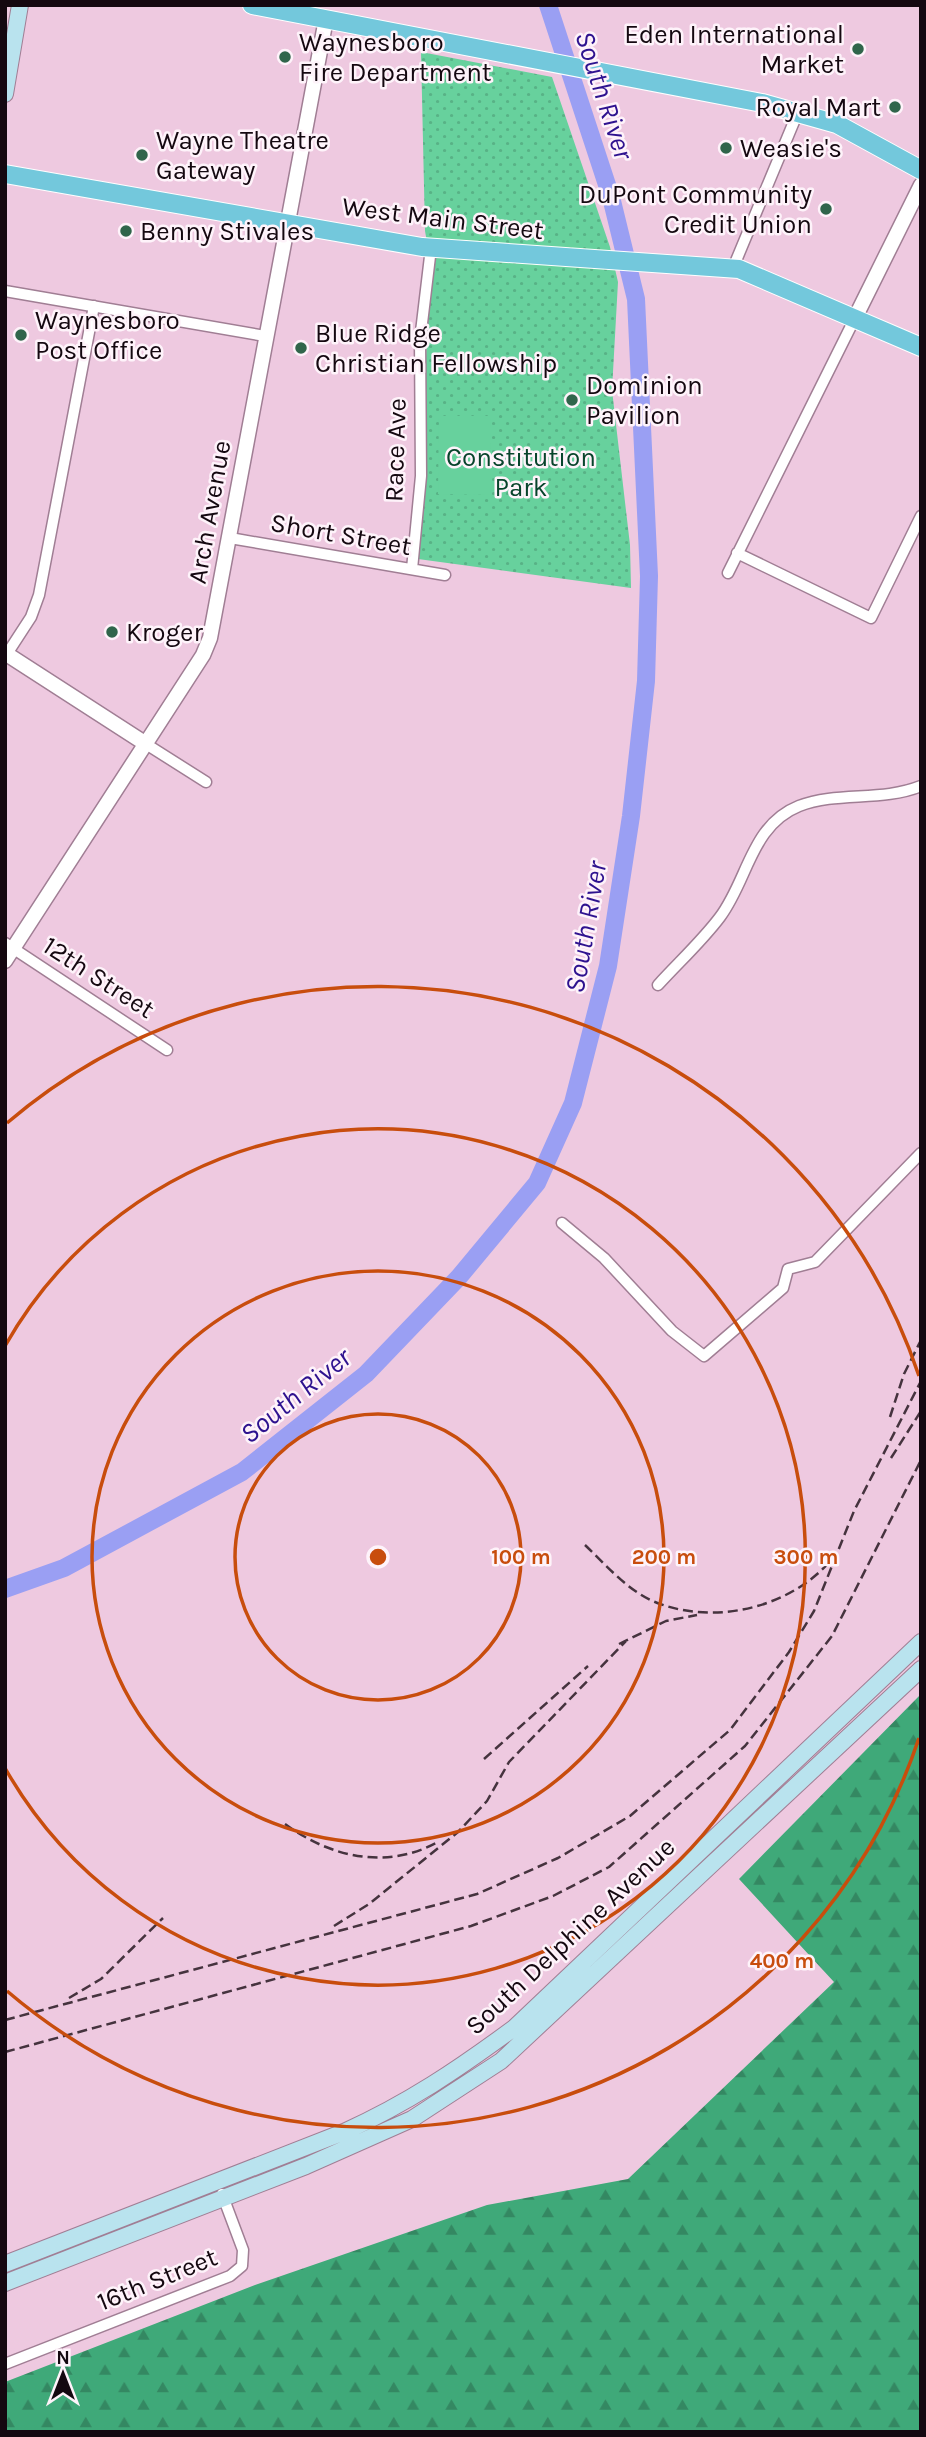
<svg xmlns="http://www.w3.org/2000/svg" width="926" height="2437" font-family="Karla,sans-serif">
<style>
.forest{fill:url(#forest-firs)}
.park{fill:url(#park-dots)}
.garden{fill:#67d19d}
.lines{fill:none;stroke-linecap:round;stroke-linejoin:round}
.river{stroke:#9a9ff3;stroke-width:18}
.minor-casing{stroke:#a07e94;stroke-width:13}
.tertiary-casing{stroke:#a07e94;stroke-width:17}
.secondary-casing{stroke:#a07e94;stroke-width:18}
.primary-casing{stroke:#fff;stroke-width:20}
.minor{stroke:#fff;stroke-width:10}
.tertiary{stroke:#fff;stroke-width:14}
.secondary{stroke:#b9e3ee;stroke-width:16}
.primary{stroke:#73c8dc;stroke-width:18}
.rail{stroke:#45333e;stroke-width:2.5;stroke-dasharray:10 5;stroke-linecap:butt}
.ring{fill:none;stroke:#c84d0d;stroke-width:3.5}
.poi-dot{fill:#30654b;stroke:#fef3fa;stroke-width:2.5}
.labels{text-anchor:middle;stroke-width:5;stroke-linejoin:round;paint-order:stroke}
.poi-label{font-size:26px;fill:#140810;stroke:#fef3fa;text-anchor:start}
.street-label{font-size:26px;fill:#140810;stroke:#fef3fa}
.park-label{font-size:26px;fill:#07442b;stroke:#fef3fa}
.water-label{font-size:28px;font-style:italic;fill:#2e128f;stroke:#fef3fa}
.centre{fill:#c84d0d;stroke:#fef3fa;stroke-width:3.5}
.ring-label{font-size:21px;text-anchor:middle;font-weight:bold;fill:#c84d0d;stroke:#fef3fa;stroke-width:5;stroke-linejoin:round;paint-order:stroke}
</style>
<defs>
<pattern id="forest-firs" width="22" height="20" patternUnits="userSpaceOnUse" patternTransform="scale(1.75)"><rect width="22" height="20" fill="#3fa979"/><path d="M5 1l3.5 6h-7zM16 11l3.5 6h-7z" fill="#348862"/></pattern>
<pattern id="park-dots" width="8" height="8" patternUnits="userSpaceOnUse" patternTransform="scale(1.75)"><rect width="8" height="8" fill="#67d19d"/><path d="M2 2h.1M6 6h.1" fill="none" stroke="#58b286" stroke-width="1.8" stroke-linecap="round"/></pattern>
</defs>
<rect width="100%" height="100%" fill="#eec9e0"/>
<path class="forest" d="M921,1694V2432H5V2382L255,2285L487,2205L628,2179L834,1982L739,1879Z"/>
<path class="park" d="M421,52L552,77L610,247L618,282L612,390L630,545L631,588L418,559L430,259L425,231Z"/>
<path class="garden" d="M439,416H491L490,495L438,494Z"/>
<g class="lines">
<path class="river" d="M5,1589L64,1568L242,1472L366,1374L459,1277L537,1183L573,1103L608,966L631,816L646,681L649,576L636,299L611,197L548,5"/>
<defs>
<path id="minor" d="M733,268L798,112
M5,291L265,336
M230,538L445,575
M737,553L871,618L921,516
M412,569L421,476L420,340L431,248
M728,573L855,318
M5,657L31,617L39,595L94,306
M146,744L206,782
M5,943L167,1050
M658,985C678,963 702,941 720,917C748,880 751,825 799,806C838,791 881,802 921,786
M562,1223L604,1258L672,1331L704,1356L783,1288L788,1269L815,1262L921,1153
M5,2364L230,2276L242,2266L243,2250L222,2194"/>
<path id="tertiary" d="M855,318L921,185
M5,653L146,744
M5,961L203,655L210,638L326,19"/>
<path id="secondary" d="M5,94L20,5
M5,2264L344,2132C408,2103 457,2070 514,2028L921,1642
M5,2283L306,2166L412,2119L501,2061L921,1669"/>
<path id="primary" d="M252,5L762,103L837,124L921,170
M5,174L422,247L739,269L921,347"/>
</defs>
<use href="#minor" class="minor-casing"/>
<use href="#tertiary" class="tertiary-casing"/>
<use href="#secondary" class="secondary-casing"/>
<use href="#primary" class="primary-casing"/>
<use href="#minor" class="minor"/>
<use href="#tertiary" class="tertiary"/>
<use href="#secondary" class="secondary"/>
<use href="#primary" class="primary"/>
<path class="rail" d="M890,1417L904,1374L921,1340
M891,1458L921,1411
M585,1545C606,1565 628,1591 655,1602C714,1626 791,1608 832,1559
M619,1644L666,1621L697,1615
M484,1759L588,1666
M285,1824C330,1857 385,1870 436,1843
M334,1926L369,1904L458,1832L487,1801L509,1762L627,1640
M69,1998L101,1979L163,1918
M5,2020L477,1894L558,1858L630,1816L730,1730L789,1652L814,1611L854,1511L921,1381
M5,2052L471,1926L553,1896L609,1867L745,1746L832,1636L921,1460"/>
</g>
<g class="ring">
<circle cx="378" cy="1557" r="143"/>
<circle cx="378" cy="1557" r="286"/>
<path d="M5 1346A428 428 0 1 1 5 1768"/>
<path d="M919 1738A571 571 0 0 1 7 1991M7 1123A571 571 0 0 1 919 1376"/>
</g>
<g class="poi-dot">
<circle cx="858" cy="49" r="7"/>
<circle cx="285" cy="57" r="7"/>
<circle cx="895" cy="107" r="7"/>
<circle cx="726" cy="148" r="7"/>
<circle cx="142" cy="155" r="7"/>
<circle cx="826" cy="209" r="7"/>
<circle cx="126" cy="231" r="7"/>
<circle cx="21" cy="335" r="7"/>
<circle cx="301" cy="348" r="7"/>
<circle cx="572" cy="400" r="7"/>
<circle cx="112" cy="632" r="7"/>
</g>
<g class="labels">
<g class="poi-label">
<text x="844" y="43" text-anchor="end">Eden International<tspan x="844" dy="30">Market</tspan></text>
<text x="299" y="51">Waynesboro<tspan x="299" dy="30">Fire Department</tspan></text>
<text x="881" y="116" text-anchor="end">Royal Mart</text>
<text x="156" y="149">Wayne Theatre<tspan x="156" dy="30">Gateway</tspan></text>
<text x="740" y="157">Weasie's</text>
<text x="812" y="203" text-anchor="end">DuPont Community<tspan x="812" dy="30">Credit Union</tspan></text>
<text x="140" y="240">Benny Stivales</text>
<text x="35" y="329">Waynesboro<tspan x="35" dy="30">Post Office</tspan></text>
<text x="315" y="342">Blue Ridge<tspan x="315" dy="30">Christian Fellowship</tspan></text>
<text x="586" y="394">Dominion<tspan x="586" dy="30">Pavilion</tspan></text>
<text x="126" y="641">Kroger</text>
</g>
<g class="street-label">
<text transform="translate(443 218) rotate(7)" y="9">West Main Street</text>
<text transform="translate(395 450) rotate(-88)" y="9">Race Ave</text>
<text transform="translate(209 512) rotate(-80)" y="9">Arch Avenue</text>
<text transform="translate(341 534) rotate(10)" y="9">Short Street</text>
<text transform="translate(99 977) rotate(33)" y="9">12th Street</text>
<text transform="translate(570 1936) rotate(-43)" y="9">South Delphine Avenue</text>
<text transform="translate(157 2279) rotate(-22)" y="9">16th Street</text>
</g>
<g class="park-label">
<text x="521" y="466">Constitution<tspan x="521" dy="30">Park</tspan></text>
</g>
<g class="water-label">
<text transform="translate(605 95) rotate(72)" y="10">South River</text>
<text transform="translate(585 927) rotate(-80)" y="10">South River</text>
<text transform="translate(295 1395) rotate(-39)" y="10">South River</text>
</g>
</g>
<circle cx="378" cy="1557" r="10" class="centre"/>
<g class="ring-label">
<text x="521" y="1564">100 m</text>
<text x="664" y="1564">200 m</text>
<text x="806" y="1564">300 m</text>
<text x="782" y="1968">400 m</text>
</g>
<rect width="926" height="2437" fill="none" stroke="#140810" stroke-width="14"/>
<g transform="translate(63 2374)" stroke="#fef3fa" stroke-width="5" paint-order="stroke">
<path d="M0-5L12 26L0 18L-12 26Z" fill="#140810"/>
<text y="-10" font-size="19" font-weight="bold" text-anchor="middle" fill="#140810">N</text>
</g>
</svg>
